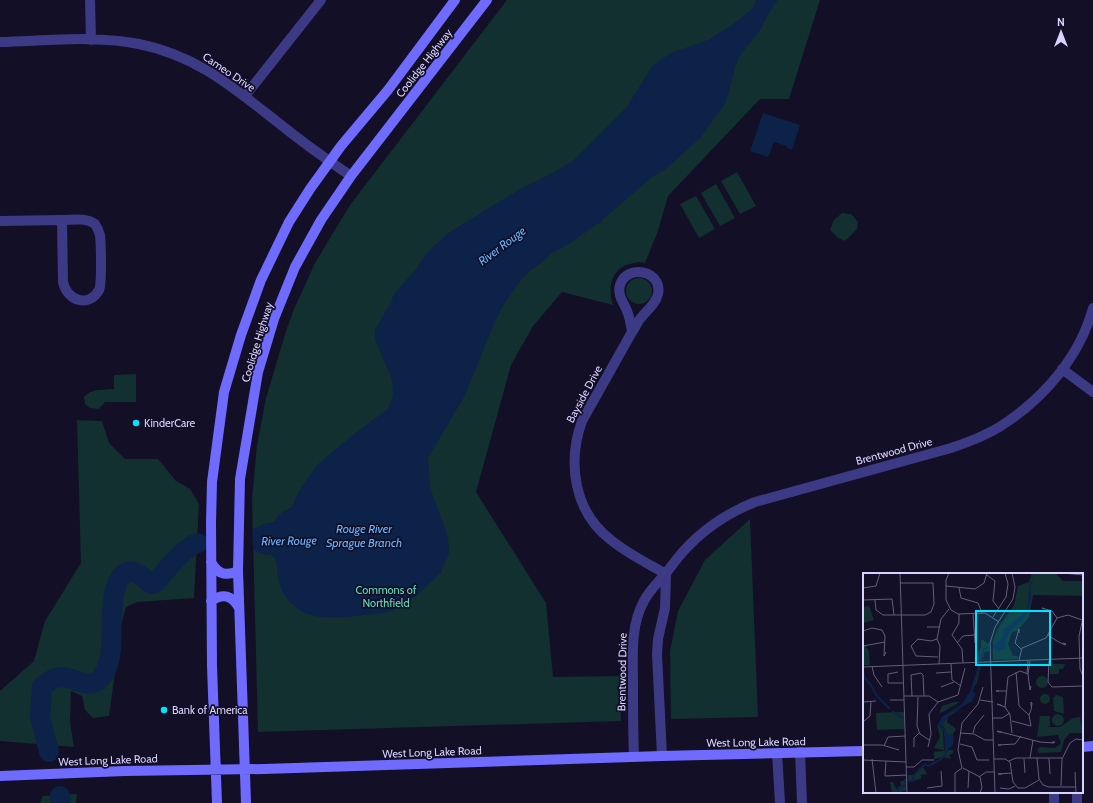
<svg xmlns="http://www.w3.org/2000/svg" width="1093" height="803" font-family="Cabin,sans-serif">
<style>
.green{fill:#12302f}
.water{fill:#0c2248}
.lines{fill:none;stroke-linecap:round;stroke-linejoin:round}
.river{stroke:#0c2248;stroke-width:20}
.street{stroke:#3d3a85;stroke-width:10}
.secondary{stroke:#6f6bff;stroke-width:10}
.poi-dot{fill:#00e5ff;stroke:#130f26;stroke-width:1.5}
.labels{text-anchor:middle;stroke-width:3.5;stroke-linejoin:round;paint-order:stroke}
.street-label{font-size:11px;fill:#d9d4ff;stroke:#130f26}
.poi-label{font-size:11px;fill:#d9d4ff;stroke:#130f26;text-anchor:start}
.park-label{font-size:11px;fill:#5fe0c0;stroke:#130f26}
.water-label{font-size:12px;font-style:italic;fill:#62b6ff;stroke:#130f26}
.inset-river{fill:none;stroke:#0c2248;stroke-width:2}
.inset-road{fill:none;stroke:#625e7d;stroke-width:1}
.view{fill:#00e5ff;fill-opacity:0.15;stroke:#00e5ff;stroke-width:2}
.inset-edge{fill:none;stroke:#d9d4ff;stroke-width:2}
</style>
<rect width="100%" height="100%" fill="#130f26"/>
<path class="green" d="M507,0H820L789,99H760L668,196L658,231L645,263C638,261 633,263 626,265C610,272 608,290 613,305L562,292L533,326L511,365L476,492L546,603L553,677L620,676L621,721L258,732L252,500L257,445L266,398L286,331L294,309L315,263L350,205Z
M737,172L756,206L740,214L721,181Z
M716,184L735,218L720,226L701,193Z
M696,196L715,229L699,238L680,204Z
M842,213L851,214L858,222L857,229L845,241L838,238L830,230L834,220Z
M626 291a13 13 0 1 1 26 0a13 13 0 1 1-26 0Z
M136,374V402H105L99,409L90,408L85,404L84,397L90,392L97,390L114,389V375Z
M77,420L102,421L109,443L125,459H158L176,481L190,489L199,504L194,598L137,602L126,607L122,621L109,716L93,718L85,710L82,696L71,691L70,722L74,747L0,741V691L34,661L45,621L81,563Z
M750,519L758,717L671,719L670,651L678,611L705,560Z
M77,794L76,803H40L43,796Z"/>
<path class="water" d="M756,0H778L772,8L760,30L739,57L735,68L726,102L702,136L666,169L652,177L601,221V224H597L569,244L550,254L545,260L531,270L520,281L504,304L494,324L465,395L428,458L430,488L448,537L449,553L441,572L442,574H439C426,587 412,601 396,609C386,614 374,614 363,615C341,618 308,622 291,603C284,596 279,586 278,576C277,570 277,564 275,558L271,555L261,554L253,549L252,530L264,524L274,522L280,514L292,507L299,491L318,464L358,431L388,409L393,396L392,379L375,340V330L391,302L394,294L416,269L426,254L446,235L453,230L522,188L541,179L573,161L626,108L653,65L671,53L708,40L729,27L749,12L754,6Z
M763,113L800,125L792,150L787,148V146L774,142L768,157L750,151Z"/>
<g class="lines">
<path class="river" d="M49,752L40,717L42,687C48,682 55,676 64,677C75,678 90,691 101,678C107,671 110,659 111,649C113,635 106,566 134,572C141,574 146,581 152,584L156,582C167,570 182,548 198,543
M60,796L61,803"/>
<path class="street" d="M90,0L91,40
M0,42C44,41 97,35 139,44C194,55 229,84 271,117C297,138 324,158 351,176
M245,96L321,0
M62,220C72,220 86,217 95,224C97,227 99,232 100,235C101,244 102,284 99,290C89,308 67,301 63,282Z
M0,221L62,220
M632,332C631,325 630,318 627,311C624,303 617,295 620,285C627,263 663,271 658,294C656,304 646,311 640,319C637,323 635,328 632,332L582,421C567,463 574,512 611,540C628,554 647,563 666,574
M1062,369L1093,392
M800,752L802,803
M777,753L780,803
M662,756L657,654L658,639L665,608L666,574
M634,757C633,733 633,708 633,684C633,657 630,626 644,601C650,589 662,579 670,568C692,537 720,516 755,502L951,448C969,442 988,435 1004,424C1045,397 1080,356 1093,308
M1054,792V803
M1077,792V803"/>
<path class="secondary" d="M211,562C217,573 225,577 238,571
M211,601C223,593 232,595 239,608
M1082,747L1093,746
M0,776L125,771L264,769L662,756L864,751
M217,803L212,666L211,523L212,482L224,392L241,335L261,280L289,222L310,189L341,146L388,90L455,0
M246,803L238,571L240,479L258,372L274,319L295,267L321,220L351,176L487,0"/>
</g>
<g class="poi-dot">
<circle cx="136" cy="423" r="4"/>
<circle cx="164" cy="710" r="4"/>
</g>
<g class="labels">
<g class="street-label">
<text transform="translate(424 63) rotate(-52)" y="4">Coolidge Highway</text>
<text transform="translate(229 72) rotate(34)" y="4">Cameo Drive</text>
<text transform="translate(257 342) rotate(-73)" y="4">Coolidge Highway</text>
<text transform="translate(584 394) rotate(-62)" y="4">Bayside Drive</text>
<text transform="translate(894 451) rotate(-15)" y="4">Brentwood Drive</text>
<text transform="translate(622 672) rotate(-89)" y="4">Brentwood Drive</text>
<text transform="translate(756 742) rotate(-1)" y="4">West Long Lake Road</text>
<text transform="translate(432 752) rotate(-2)" y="4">West Long Lake Road</text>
<text transform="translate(108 760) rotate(-2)" y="4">West Long Lake Road</text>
</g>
<g class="poi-label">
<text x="144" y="427">KinderCare</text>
<text x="172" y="714">Bank of America</text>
</g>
<g class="park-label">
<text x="386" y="594">Commons of<tspan x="386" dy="13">Northfield</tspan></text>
</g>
<g class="water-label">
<text transform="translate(502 246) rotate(-37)" y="4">River Rouge</text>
<text x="364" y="533">Rouge River<tspan x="364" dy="14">Sprague Branch</tspan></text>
<text transform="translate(289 541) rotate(-1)" y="4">River Rouge</text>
</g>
</g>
<g transform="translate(863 573)">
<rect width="220" height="220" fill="#130f26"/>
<path d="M169,0L193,1L200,8H220V23L170,22L166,44L154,58L149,59L145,71L150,83H155V86L130,87V68L134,57L151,32L155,13L166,9ZM6,33L11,47L0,50V34ZM118,66L126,71V78L122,79L118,88L112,87L111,85L118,75ZM2,72L6,78L7,92H0V74ZM116,91H118L114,110L108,116ZM186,91H202L200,96H196V101H187ZM173 109a6 6 0 1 1 12 0a6 6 0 1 1-12 0ZM177 126a5 5 0 1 1 10 0a5 5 0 1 1-10 0ZM193,122L200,124L201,141L191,138L190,125ZM91,129H97L76,141L79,133ZM99,135L85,144L84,149L93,156L90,161L85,162L79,151L88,140ZM41,139V156L14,157L13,140ZM189 147a6 6 0 1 1 12 0a6 6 0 1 1-12 0ZM177,143H187V153H183L187,154H197L210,145L217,144L220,160H207L201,167L198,179L176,180L174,177L177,174L192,175L198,170L195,162L174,164ZM74,152H76L80,159L81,177L71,175L77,164ZM86,177H90V180L86,182L88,186L80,184L71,186V179ZM60,194L64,201L58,202V206L45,209V202H50ZM43,206V218L29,220L27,209H30L33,216L38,214L37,209Z" fill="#12302f"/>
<path d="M173,0L168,11V26L165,38L160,47L147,58L142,68L143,76L134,79L130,73L139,65L140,57L164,38L167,11ZM108,117L113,121L108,129L88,140L79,151L85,162L90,161L91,165L90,172L82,179L81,160L75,151L79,144L99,131Z" fill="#0c2248"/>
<path class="inset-river" d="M116,88V84L120,83L121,76L126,74M0,97L1,104L8,112L13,122L27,136M108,121L117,91M29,138L40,145M35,220V215L43,212L42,207L50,208L51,202L62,191L65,193L75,188L82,183L84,177"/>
<path class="inset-road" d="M37,0L44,220M86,0L83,7V27L88,37L95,41L122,40L136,49M200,0L220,2M124,2L132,8L130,28L136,36M83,13L112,16L121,10L124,0M0,15L13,13L17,0M96,15L98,25L115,30L119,40M0,27L29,26L31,42M12,27L13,37L20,42H62L68,39L71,31L70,10H37M182,36L179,35L189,38L194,45M110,40L112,70M96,41V50L89,62L99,76L100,90M130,44L143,24L145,11L142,0M220,45L216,63L217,96L220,103M64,54H77M0,58L9,55L19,57L22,63L21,83L23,79M156,60V56L152,70L158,76M185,62L194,68L202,72L203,71L200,70M74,66L77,73L76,91M94,70L100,63L111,62M0,73L22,69M48,73L55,66L68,68L74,66L78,46L86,36M48,73L53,83L75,84M156,87L159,75L183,65L194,45L205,42L219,47M167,88L165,101L167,117L168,113M186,88L185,109L189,114L220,113M88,91L89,107L98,113M9,93L11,102L19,114M0,94L220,85M35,99L25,101V110H40M153,99L156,133L166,142M73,100L88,99M164,100L165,88M78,114L91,109M136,118H133H143M41,123H66L75,129M49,123L48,102L58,100L60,102L61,123M55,124L54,153L57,161L66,167M27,127H41M117,127L130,129M0,129L13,128M138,132L134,131L142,134L147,142L149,160M142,134L145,104L157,98L165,101M166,142L168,137L169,130L168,129V133M129,145H139L147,140M149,148L168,153L166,142M0,149L7,143L8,128M139,159H135L134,158L177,169L191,170L192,169H189M97,160L111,161L122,167H130M110,160L112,153L121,142M97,171L109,174L114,187H126M0,172H19L36,177M138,172H135L152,171L158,163M21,173L25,164L42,163M51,174V165L56,160M65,174L68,161L66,141L75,129L95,122L102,95M167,185L170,167M174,185L176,206L180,212L186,214H213M186,185L187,201M9,186L13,220M131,186H142L147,189L150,209L155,215H162L176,207M161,186L162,200M0,187L43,189M23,188L22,203L44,202M146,188L153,185H199M43,194H51L59,187H71M99,195L95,177L99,150L115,131L120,114M100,195L117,204L119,214L117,220M212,199L213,220M139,201H135L149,200M116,204L123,199H132M198,213L199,186L207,170L213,166L220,167M64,215L79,213L78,198M105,215L106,198M137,215L146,216L152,213M92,220V200L99,195M132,220L127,70L132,54L150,26L152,14L149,0"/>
<path class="view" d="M113,38H187V92H113Z"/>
<rect width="220" height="220" class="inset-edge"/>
</g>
<g transform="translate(1061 32)" stroke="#130f26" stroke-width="3" paint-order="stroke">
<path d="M0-3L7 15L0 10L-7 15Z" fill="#d9d4ff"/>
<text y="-6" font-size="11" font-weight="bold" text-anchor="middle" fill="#d9d4ff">N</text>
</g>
</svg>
